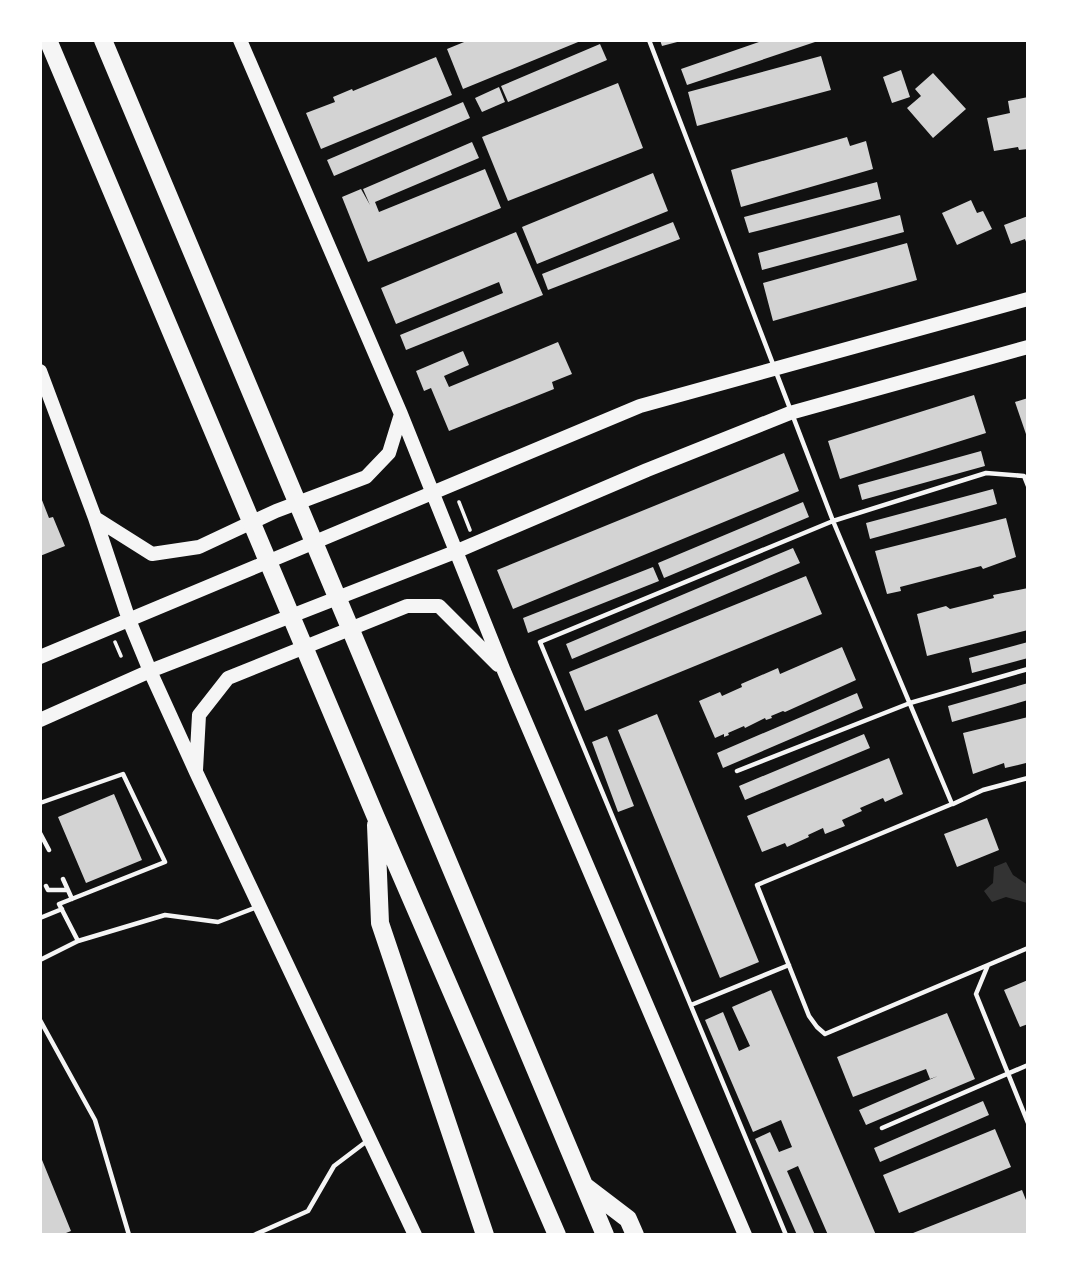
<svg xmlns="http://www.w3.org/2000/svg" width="1068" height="1275" font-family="'Public Sans',sans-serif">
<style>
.water{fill:#333}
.building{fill:#d3d3d3}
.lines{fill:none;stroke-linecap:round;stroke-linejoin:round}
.path{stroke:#f5f5f5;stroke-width:3.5}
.service{stroke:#f5f5f5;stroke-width:4.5}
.secondary{stroke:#f5f5f5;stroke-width:14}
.motorway{stroke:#f5f5f5;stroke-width:18}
</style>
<rect width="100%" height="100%" fill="#111"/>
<path class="water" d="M1006,862L1013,875L1028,885L1027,903L1006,897L992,902L984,891L993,883L994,867Z"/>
<path class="building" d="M469,40H583L463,89L447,49Z
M660,40H681V41L662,46Z
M765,40L818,41L687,85L681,69Z
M600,44L607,60L508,102L501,86Z
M821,56L831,90L697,126L688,92Z
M436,57L452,95L321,149L306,113L335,102L333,97L352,89L353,91Z
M901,70L910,97L892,103L883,77Z
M933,73L966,109L933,138L907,108L921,96L915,89Z
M618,83L643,148L508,201L482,137Z
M499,87L505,102L482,112L475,98Z
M1028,97V149L1019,150L1018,147L994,151L987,118L1010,113L1008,101Z
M463,102L470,118L334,176L327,160Z
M847,137L850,146L866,141L873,169L741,207L731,170Z
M472,142L479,158L375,202L379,212L485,169L501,208L368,262L342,197L361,189L370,205L363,189Z
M653,173L668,211L537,264L522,227Z
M877,182L881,199L749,233L744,217Z
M971,200L977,213L983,211L992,229L957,245L942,213Z
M900,215L904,232L762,270L758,253Z
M1028,216V247L1025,239L1011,244L1004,225Z
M673,222L680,239L548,290L542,274Z
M516,232L543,295L406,350L400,335L503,293L499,282L396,324L381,288Z
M907,243L917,280L773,321L763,283Z
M558,342L572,374L552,382L554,389L449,431L431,388L424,391L416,371L463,351L469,365L444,376L449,387Z
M974,395L986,433L840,479L828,441Z
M1028,398V437H1027L1015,402Z
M981,451L985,466L862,500L858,485Z
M784,453L799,491L513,609L497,570Z
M993,489L997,504L870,539L866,523Z
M40,495L49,518L53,517L65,546L40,556Z
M803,502L809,517L664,578L658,563Z
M1006,518L1016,557L983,569L981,566L900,587L901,591L887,594L875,551Z
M793,548L800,563L572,659L566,644Z
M653,567L659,581L528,633L523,618Z
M806,576L822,614L585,711L569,672Z
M1028,588V630L927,656L917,614L946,606L950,609L994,598L993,595Z
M1028,642V658L972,673L969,658Z
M842,647L856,680L785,712L783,711L771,716L772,718L766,720L765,718L745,728L744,726L728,733L729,735L724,737V734L715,738L699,701L720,692L722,696L742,687L741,684L778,668L780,674Z
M1028,683V700L952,722L948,706Z
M857,693L863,708L723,768L717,753Z
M657,714L759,962L720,978L618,730Z
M1028,717L1026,763L1005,768L1004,763L973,774L963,733Z
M864,734L870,748L745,800L739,786Z
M607,736L634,806L618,812L592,742Z
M889,758L903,794L885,802L883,798L860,808L862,811L842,820L845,826L825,834L823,828L808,835L809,837L787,847L785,843L762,852L747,816Z
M114,794L142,860L86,883L58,817Z
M987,818L999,850L957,867L944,834Z
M1028,980V1024L1020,1027L1004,990Z
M771,990L876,1235H828L798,1166L787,1171L815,1235H797L755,1139L770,1132L779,1152L792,1147L781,1120L753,1132L705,1020L723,1012L739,1051L750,1046L732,1007Z
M947,1013L975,1079L866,1125L859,1110L938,1076L930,1079L926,1069L853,1097L837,1057Z
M983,1101L989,1115L880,1162L874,1148Z
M995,1129L1011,1167L899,1213L883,1175Z
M40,1155L71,1231L61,1235H40Z
M1022,1190L1028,1205V1233L1023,1235H908Z"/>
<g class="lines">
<path class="path" d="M459,502L470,530
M115,642L121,656"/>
<path class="service" d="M649,40L833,521L952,804L757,885L809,1016L817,1027L825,1034L988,965
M737,771L910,703L1028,669
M40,803L123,774L165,862L59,904L78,941L165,915L218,922L257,907
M953,804L983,790L1028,778
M40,833L49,850
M63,879L72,899
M46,886L48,890H68
M40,918L62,909
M1028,948L988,965L976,994L1028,1123
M40,960L78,941
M691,1005L789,965
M40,1020L95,1120L129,1235
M882,1128L1028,1065
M254,1235L308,1211L334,1166L367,1141
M786,1235L540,642L833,521L986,473L1024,476L1028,486"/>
<path class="secondary" d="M240,40L401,414L504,671L745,1235
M40,371L95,518L129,620L150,671L196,772L415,1235
M95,518L152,554L199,547L276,511L366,477L389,453L401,414
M40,657L640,406L1028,299
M40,720L150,671L455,552L647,470L790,413L1028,347
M196,770L199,715L228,678L407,606H439L498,665"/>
<path class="motorway" d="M48,40L375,815L557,1235
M103,40L605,1235
M376,825L380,923L485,1235
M586,1187L628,1219L635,1235"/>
</g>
<rect width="1068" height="1275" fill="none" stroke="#ffffff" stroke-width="84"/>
</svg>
